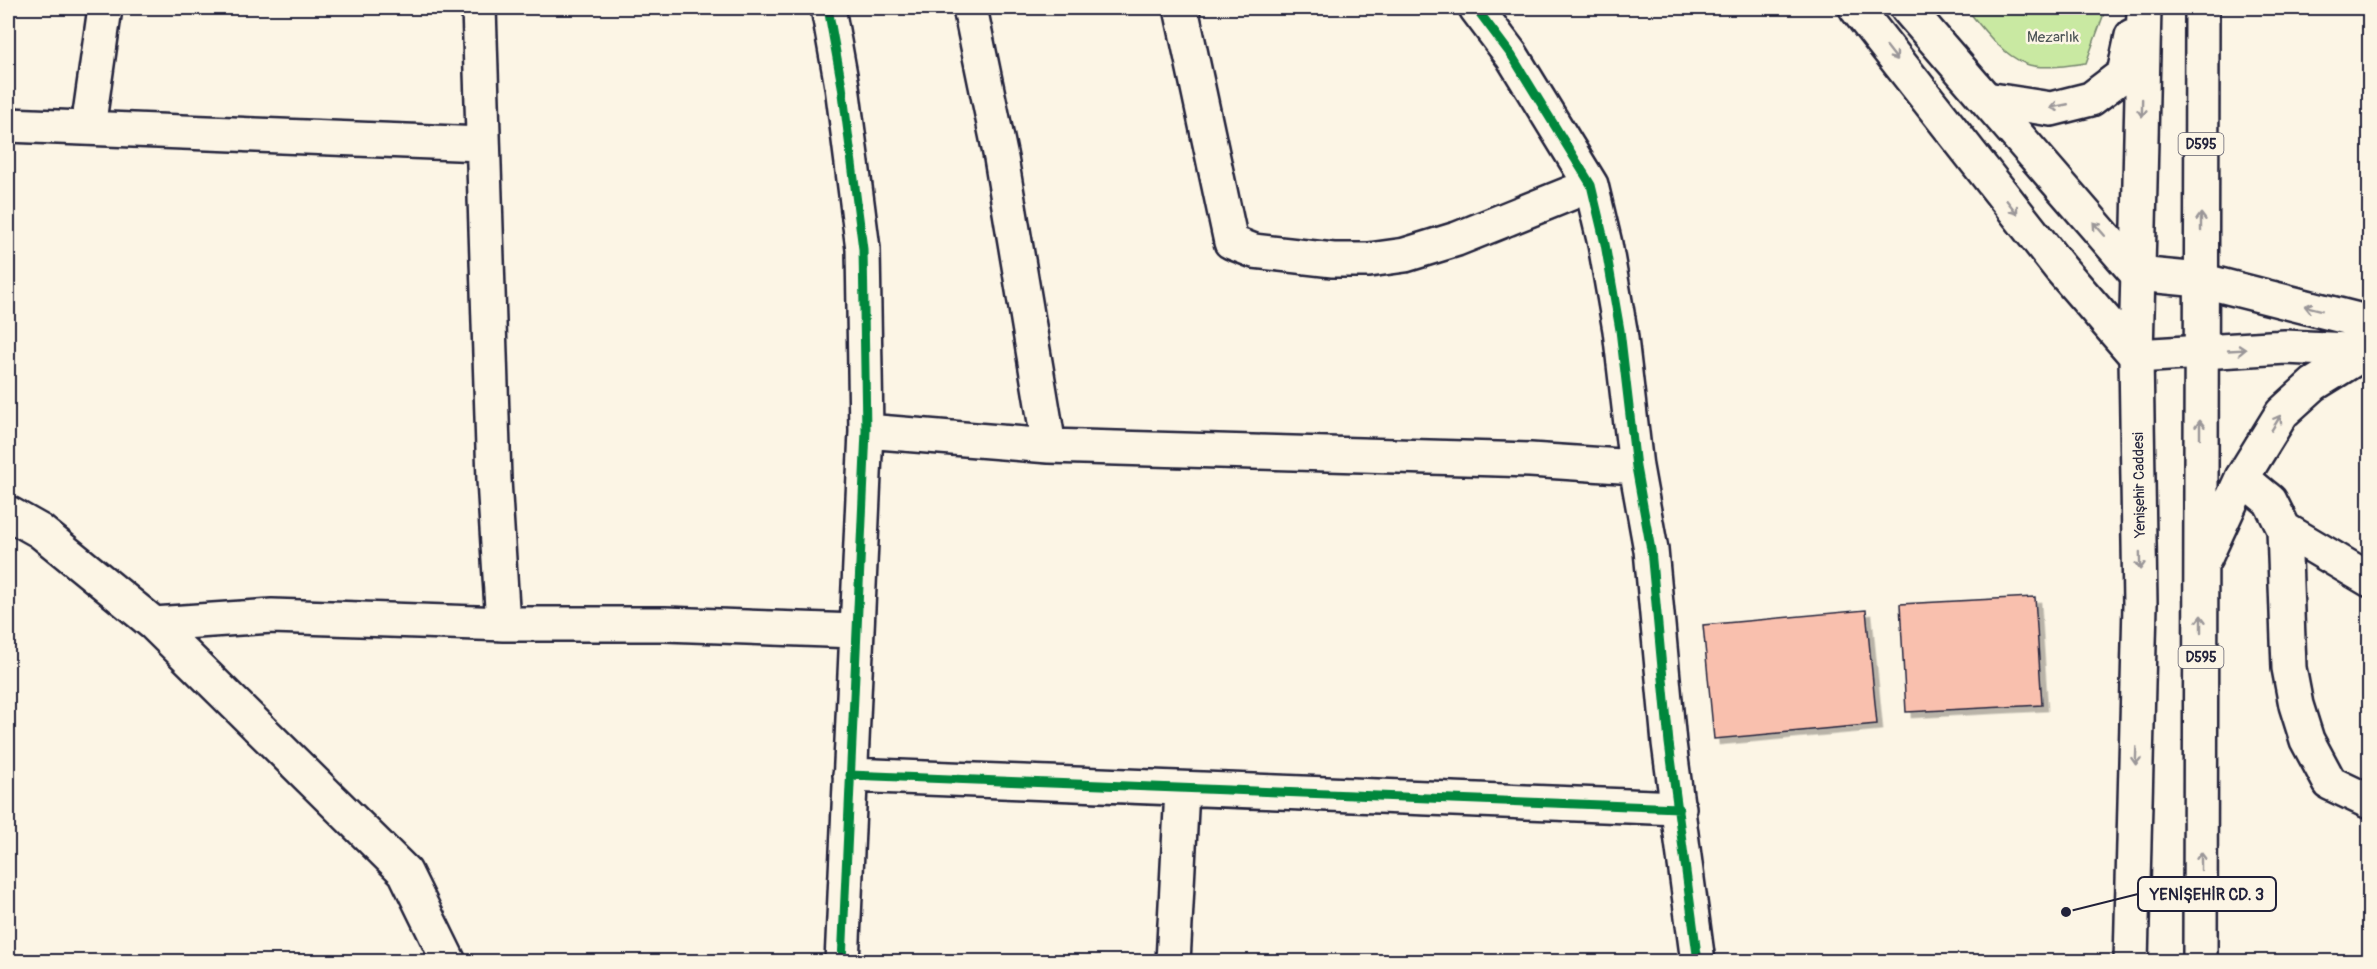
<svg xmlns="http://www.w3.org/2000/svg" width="2377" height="969" font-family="Pangolin,sans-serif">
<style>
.green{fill:#c9e9a2;stroke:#76866e;stroke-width:1.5}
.building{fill:#f9c0ae;stroke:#22223b;stroke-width:1.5;filter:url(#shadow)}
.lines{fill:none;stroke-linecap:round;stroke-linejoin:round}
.street-casing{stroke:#22223b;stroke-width:38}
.secondary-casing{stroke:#22223b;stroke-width:38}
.highway-casing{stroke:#22223b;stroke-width:38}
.street{stroke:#fcf5e5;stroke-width:33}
.secondary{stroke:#fcf5e5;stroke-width:33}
.highway{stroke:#fcf5e5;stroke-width:33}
.cycleway-casing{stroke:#fcf5e5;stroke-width:13}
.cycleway{stroke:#00873e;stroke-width:9}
.oneway{stroke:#9a9698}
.labels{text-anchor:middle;stroke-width:5;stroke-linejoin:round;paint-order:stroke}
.shield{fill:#fcf5e5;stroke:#63616e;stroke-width:1.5}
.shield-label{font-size:14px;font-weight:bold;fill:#22223b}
.park-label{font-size:15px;fill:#4c5455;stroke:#fcf5e5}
.street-label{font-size:15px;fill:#22223b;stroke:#fcf5e5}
.leader{fill:none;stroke:#22223b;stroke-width:2}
.callout-dot{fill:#22223b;stroke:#fcf5e5;stroke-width:2}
.callout{fill:#fcf5e5;stroke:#22223b;stroke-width:2}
.callout-label{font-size:16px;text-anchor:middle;font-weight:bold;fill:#22223b}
</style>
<defs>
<filter id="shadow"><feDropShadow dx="5.5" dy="5.5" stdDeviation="0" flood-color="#0004"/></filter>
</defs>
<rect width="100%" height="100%" fill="#fcf5e5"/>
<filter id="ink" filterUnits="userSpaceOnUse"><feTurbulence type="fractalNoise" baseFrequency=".0167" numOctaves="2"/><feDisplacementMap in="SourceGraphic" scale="12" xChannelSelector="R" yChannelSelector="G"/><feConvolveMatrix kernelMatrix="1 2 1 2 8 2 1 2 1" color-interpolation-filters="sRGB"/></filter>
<g filter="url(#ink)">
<path class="green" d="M1966,8H2106L2086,63C2070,65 2042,70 2026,64C2000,53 1983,29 1966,8Z"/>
<path class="building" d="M2035,597L2042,705L1906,712L1900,604Z
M1866,610L1877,724L1714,739L1703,625Z"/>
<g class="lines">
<defs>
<path id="street" d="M479,8L494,480L503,624
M828,8L842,86L863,249L866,431L842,962
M970,8L1001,158L1049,446
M1181,8L1231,242L1254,251L1333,260H1369L1405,255L1457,239L1591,185
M1476,8L1512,56L1591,185L1605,244L1620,330L1636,467L1651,550L1669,743L1698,962
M8,125L482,144
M88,128L105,8
M866,431L1049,446L1530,460L1636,467
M2242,478L2270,501L2284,529L2289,668L2296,705L2307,740L2330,783L2370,802
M8,513L40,531L154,624L405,872L449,962
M2284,529L2370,580
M154,624L272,616L503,624H665L856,631
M850,775L1679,808
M1173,962L1182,790"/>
<path id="secondary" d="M1856,8L2060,268L2136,356L2285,347L2370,351
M1907,8L2137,274L2200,280L2370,323"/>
<path id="highway" d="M1986,99L2051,109L2091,99L2124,74L2132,36
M2205,558L2242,478L2282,413L2314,384L2369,350
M2131,962L2140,604L2136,356L2144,8
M2200,962L2202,8"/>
</defs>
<use href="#street" class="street-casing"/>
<use href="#secondary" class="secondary-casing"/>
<use href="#highway" class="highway-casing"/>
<use href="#street" class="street"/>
<use href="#secondary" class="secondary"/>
<use href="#highway" class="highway"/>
<defs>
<path id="cycleway" d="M828,8L842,86L863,249L866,431L842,962
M1476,8L1512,56L1591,185L1605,244L1620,330L1636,467L1651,550L1669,743L1698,962
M850,775L1679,808"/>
</defs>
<use href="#cycleway" class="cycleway-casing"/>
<use href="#cycleway" class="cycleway"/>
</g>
<defs><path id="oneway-shaft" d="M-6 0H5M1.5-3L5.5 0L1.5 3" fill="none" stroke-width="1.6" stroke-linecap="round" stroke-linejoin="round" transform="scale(1.5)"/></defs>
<g class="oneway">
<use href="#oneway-shaft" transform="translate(1892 53) rotate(52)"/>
<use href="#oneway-shaft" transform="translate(2059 106) rotate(169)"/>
<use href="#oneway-shaft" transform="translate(2142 108) rotate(91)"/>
<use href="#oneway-shaft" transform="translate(2012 207) rotate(52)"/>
<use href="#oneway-shaft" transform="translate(2201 222) rotate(-90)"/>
<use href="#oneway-shaft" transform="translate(2099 229) rotate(-131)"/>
<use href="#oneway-shaft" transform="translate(2313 308) rotate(-166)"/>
<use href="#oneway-shaft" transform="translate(2237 350) rotate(-3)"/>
<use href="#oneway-shaft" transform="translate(2276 423) rotate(-59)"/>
<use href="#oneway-shaft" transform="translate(2200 429) rotate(-90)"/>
<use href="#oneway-shaft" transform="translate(2140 561) rotate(89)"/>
<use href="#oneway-shaft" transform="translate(2201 624) rotate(-90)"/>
<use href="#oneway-shaft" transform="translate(2136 756) rotate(92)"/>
<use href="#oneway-shaft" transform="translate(2201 861) rotate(-90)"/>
</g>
</g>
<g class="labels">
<g class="shield">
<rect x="2178.5" y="133" width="45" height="22" rx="4.5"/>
<rect x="2178.5" y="646" width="45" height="22" rx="4.5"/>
</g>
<g class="shield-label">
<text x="2201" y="149">D595</text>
<text x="2201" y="662">D595</text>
</g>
<g class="park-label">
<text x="2053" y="42">Mezarlık</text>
</g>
<g class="street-label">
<text transform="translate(2139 485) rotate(-91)" y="5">Yenişehir Caddesi</text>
</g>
</g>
<path class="leader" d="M2066 912L2138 894"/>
<circle class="callout-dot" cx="2066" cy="912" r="6"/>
<rect class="callout" x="2138" y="877" width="138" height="34" rx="6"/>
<g class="callout-label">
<text x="2207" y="900">YENİŞEHİR CD. 3</text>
</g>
<rect width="2377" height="969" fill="none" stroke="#fcf5e5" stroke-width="30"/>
<rect x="15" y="15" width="2347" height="939" fill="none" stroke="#22223b" stroke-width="2" filter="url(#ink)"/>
</svg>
